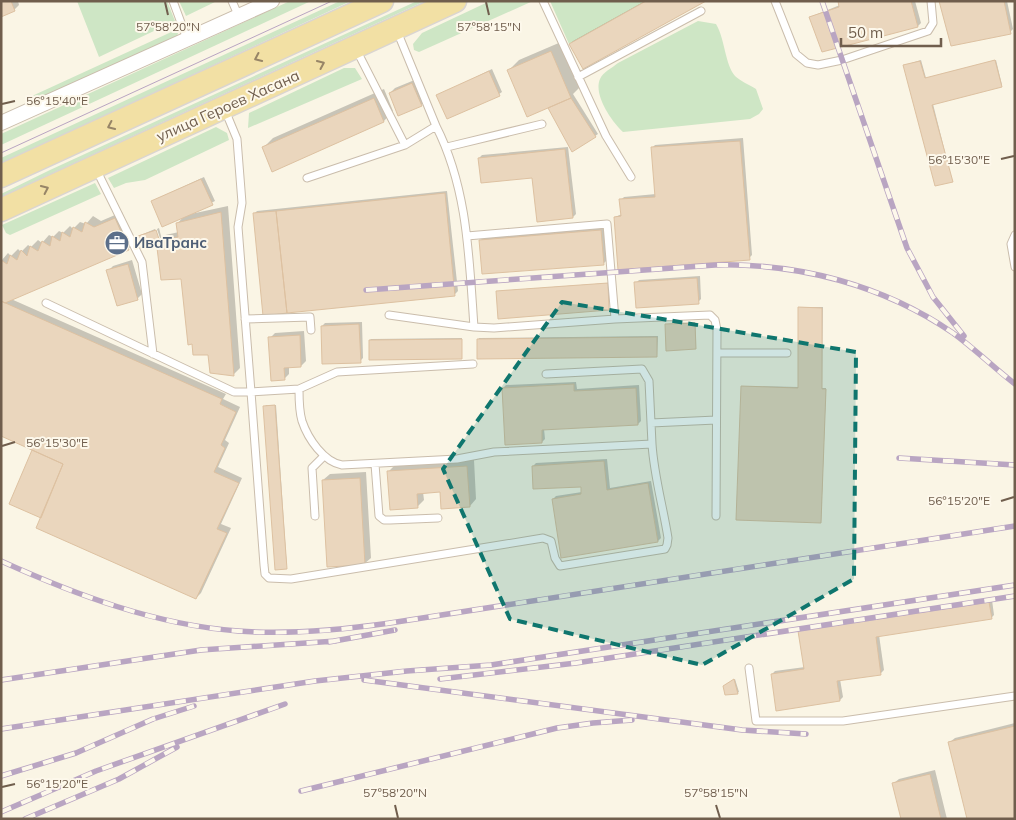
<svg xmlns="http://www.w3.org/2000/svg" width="1016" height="820" font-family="Mulish,sans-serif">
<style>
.green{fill:#cee6c5}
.shadow{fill:#0003}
.building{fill:#ead6bd;stroke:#ddc1a1}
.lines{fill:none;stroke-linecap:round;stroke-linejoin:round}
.service-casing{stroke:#cabdac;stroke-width:9}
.minor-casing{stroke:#cabdac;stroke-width:16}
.primary-casing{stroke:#dad5d1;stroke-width:25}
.service{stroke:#fff;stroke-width:7}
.minor{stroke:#fff;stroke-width:14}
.primary{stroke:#f2e0a4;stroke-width:22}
.tram{stroke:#b9a5c2;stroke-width:1}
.rail-casing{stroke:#b9a5c2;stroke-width:5.5}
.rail{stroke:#fdf8eb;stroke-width:4;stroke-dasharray:11;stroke-linecap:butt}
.oneway{stroke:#978567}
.marked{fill:#0f766e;fill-opacity:0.2;stroke:#0f766e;stroke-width:4;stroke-dasharray:10 6;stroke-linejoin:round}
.ticks{fill:none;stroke:#705e4d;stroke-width:2}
.labels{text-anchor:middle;stroke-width:4;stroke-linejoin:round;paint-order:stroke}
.street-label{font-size:15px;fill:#705e4d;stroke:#fdf8eb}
.service-label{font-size:15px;font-weight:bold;fill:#4e5e75;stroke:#fdf8eb;text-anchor:start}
.ticks-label{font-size:12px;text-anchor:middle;fill:#705e4d;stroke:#fdf8eb;stroke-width:4;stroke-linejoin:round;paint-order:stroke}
</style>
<rect width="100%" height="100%" fill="#faf5e5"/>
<path class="green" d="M77,1H167L175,21L99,57Z
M179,1H217L186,16Z
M290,1H311L1,145V134Z
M340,1H351L1,164V158Z
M417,1H425L1,197V194L50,170Z
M490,1H533L419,52L414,50L413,44L422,33Z
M550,1H646L569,44Z
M698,21L716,24C725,39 725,64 735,76C740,81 750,85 756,89L763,109L759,114L750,119L623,132C612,122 593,95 600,79C603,72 612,68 618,63Z
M180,28L177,36L34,103L32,96Z
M344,68H355L362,79L248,128L249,113Z
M216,127L227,133L229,140L145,180L126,183L114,188L108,178Z
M95,183L101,194L10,235L6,233L2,225Z"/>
<path class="shadow" d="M1,1H18L19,5L14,10Z
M645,1H703L570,44L573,41Z
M839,1H915L921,23L918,26L810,17L840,5Z
M940,1H1007L1013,29L1010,32Z
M561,42L580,87L573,94L598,134L595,136L549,108L553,104L509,70L519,60Z
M921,60L926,78L996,60L1002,85L933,104L952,180L905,65Z
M492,69L502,92L499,94L437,96Z
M417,79L426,101L421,105L390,93L395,88Z
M384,89L393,111L384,121L273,170L263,148L273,138Z
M743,138L752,255L749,258L615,217L622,214L621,200L624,197L656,194L652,148L655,145Z
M568,147L576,214L573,217L533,177L479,158L482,155Z
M204,177L215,201L186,215L228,206L240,368L234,374L211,372L209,353L183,277L157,242L156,244L136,237L155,229L157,238H160L157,229L159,228L161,236L179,232L177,224L185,215L152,201Z
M447,191L458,291L455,294L254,214L257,211Z
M122,212L135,242L128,249L11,299L226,394L223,399L240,407L225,440L229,443L218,467L242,478L221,524L231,528L201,593L196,598L42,517L33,450L1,435L2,260L8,253L11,256L18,249L21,252L28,245L31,247L38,240L42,243L49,235L53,237L59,231L63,233L70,226L73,229L80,222L86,224L93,216L101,221Z
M604,228L607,260L604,263L481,240L484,237Z
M132,260L142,294L137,299L108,271L113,266Z
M700,276L701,299L698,302L636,283L639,280Z
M608,283V309L497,292L498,291Z
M800,307H823L822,388H826L821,522L742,386L799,387Z
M362,322L363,358L360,361L322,326L325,323Z
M695,322L696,348L666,325L667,324Z
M304,331L306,361L301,366H289V374L284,379L270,338L275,333Z
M658,336L657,356L478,340L479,338Z
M462,338L461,358L370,340L371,339Z
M576,382L577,389L639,385L641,421L638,424L544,429L545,439L542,442L503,388L506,385Z
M266,405H276L287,568L265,407Z
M607,459L610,488L651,481L661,538L658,541L562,557L553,499L556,496L582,492V486L533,466L536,463Z
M474,460L476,499L470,506L441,491L423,492L424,500L417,507L388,472L395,465Z
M366,472L371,558L364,564L323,480L330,474Z
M992,600L994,615L991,618L879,635L884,670L881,673L840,679L843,697L840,700L777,710L772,674L775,671L805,667L799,632L802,629Z
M735,679L739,692L737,693L725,685Z
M1015,723V819L950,742L955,738Z
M935,770L947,819H903L894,783L899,779Z"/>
<path class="building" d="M1,1H11L15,11L1,17Z
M646,1H706L583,69L569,44Z
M838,1H911L918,27L822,52L809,17L839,7Z
M939,1H1004L1011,34L951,46Z
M551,51L571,98L527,117L507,70Z
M995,60L1002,87L932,105L953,182L935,186L903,65L920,61L925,78Z
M489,71L500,96L447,119L436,95Z
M412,83L422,106L398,116L389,93Z
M374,98L384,122L272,172L262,147Z
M571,98L596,137L572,152L548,108Z
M740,141L750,260L618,270L614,217L621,216L619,199L655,197L651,147Z
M565,149L573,218L537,222L532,178L481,183L478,158Z
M201,179L213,205L162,227L151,201Z
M445,193L455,296L287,313L276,211Z
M276,211L287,313L263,316L253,213Z
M221,212L234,376L210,373L208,355H193L192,344L188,345L181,279L161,280L156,240L178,237L176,223Z
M115,218L129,250L5,303L1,301V260L7,264L10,255L17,260L21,250L27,256L30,246L38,251L42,241L50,246L52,236L60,241L62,232L70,237L73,227L82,232L85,222L94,227Z
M156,230L159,239L156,240V245L139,249L135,237Z
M601,230L604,265L482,274L479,240Z
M128,264L138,300L117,306L106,270Z
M697,278L699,304L636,308L634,282Z
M608,283L609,310L498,319L496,291Z
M1,301L222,399L220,404L236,412L221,445L225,448L214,472L239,483L217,529L227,533L196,599L36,528L63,464L1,436Z
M798,307L822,308V389H826L821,523L736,520L741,386L798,388Z
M695,323L696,349L666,351L665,324Z
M359,324L361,363L322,364L321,326Z
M300,335L301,367L284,368L285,380L271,381L268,337Z
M657,337V357L477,359V339Z
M462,339V359L369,360V340Z
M574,384V391L636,388L638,425L542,430V443L505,445L502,388Z
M275,405L287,569L275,570L263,406Z
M32,450L63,464L41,518L9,504Z
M604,461L607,490L648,483L658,542L561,558L552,499L581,494V487L533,489L532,466Z
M467,466L470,507L441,509L440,492L417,494L418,508L390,510L387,471Z
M360,478L365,565L327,567L322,480Z
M989,602L992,619L876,637L881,675L837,681L840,701L776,711L771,674L804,669L798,631Z
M734,679L738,694L725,695L723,686Z
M1015,726V819H967L948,742Z
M930,774L941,819H901L892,783Z"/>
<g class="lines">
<defs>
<path id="service" d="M173,1L187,39
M232,1L239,17
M543,1L606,136L631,177
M775,1L796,54L807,63L818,65L842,60L928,31L933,23L931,1
M356,49L405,145
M578,77L701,11
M225,110L237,139L242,203L238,227L251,392L299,389C299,399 299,411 302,421C308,439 324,462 342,465L457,459L494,452L652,444L651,423L716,420
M447,147L542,124
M96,169L142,262L153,354
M307,178L405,145L436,126L397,31
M1015,235L1011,244L1015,267
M467,236L607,224L615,319
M46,303L234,392H251L264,565L265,574L269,578L291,579L543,538L551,541L555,558L560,566L665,549L667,545L668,538C663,506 654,476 652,444
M389,315L474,327C469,258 468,189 436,126
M245,319L310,317L311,330
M474,327L494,328L615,319L710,315L715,320L717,330L716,516
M717,353H787
M546,374L642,369L649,381L651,423
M299,389L337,372L473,364
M375,464L379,516L384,520H390L438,518
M315,516L312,468L324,456
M749,668L756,721H843L1015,696"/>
<path id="minor" d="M1,123L272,1"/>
<path id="primary" d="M1,176L382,1
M1,210L455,1"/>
</defs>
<use href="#service" class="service-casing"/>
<use href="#minor" class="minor-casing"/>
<use href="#primary" class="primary-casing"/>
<use href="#service" class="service"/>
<use href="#minor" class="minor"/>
<use href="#primary" class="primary"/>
<path class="tram" d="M1,153L332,1"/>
<defs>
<path id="rail" d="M822,1L907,248L933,297L964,336
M366,290L715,265C799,263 883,285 953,333C975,349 994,368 1015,384
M899,458L1015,465
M1,561C76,595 156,625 238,631C289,635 340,630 390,623L1015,526
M329,642L395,630
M440,679L576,663L1015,596
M1,680L201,650L336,641
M364,680L742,730L806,734
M1,729L315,681L407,671L491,665L1015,585
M1,776L76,753L153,719L194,706
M301,791L557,728L593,723L632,720
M1,812L96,771L285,704
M25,819L119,779L177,747"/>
</defs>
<use href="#rail" class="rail-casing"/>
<use href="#rail" class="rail"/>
</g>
<defs><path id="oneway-chevron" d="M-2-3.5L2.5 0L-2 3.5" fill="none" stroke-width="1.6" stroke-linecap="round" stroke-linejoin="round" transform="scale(1.25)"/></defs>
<g class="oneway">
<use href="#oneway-chevron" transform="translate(258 58) rotate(155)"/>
<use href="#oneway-chevron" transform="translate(321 64) rotate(-24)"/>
<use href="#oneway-chevron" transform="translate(111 126) rotate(155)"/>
<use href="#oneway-chevron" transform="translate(45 189) rotate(-25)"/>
</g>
<path class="marked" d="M562,302L856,352L854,579L702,665L510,619L443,469Z"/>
<path class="ticks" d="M165,2L168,15M486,2L489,15M2,104L15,101M1001,159L1014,156M2,446L15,442M1001,501L1014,497M2,787L15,784M395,805L398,818M716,805L720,818"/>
<defs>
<symbol id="office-disc" viewBox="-11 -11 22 22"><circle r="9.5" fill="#5c6f8a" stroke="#fdf8eb"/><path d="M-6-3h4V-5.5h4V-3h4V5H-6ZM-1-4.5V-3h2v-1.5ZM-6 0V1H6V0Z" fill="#fff"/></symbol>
</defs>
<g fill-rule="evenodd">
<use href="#office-disc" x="103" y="229" width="28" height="28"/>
</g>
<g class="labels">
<g class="street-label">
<text transform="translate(228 106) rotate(-24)" y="5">улица Героев Хасана</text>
</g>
<g class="service-label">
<text x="134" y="248">ИваТранс</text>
</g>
</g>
<g class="ticks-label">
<text x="168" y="31">57°58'20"N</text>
<text x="489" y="31">57°58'15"N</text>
<text x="57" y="105">56°15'40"E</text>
<text x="959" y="164">56°15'30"E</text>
<text x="57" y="447">56°15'30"E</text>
<text x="959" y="505">56°15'20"E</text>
<text x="57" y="788">56°15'20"E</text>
<text x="395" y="797">57°58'20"N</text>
<text x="716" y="797">57°58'15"N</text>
</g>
<rect width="1016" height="820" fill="none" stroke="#705e4d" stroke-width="5"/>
<path d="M841 38v8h100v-8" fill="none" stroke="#705e4d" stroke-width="2.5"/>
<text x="848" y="38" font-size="15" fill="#705e4d" stroke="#fdf8eb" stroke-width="4" paint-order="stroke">50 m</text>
</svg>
